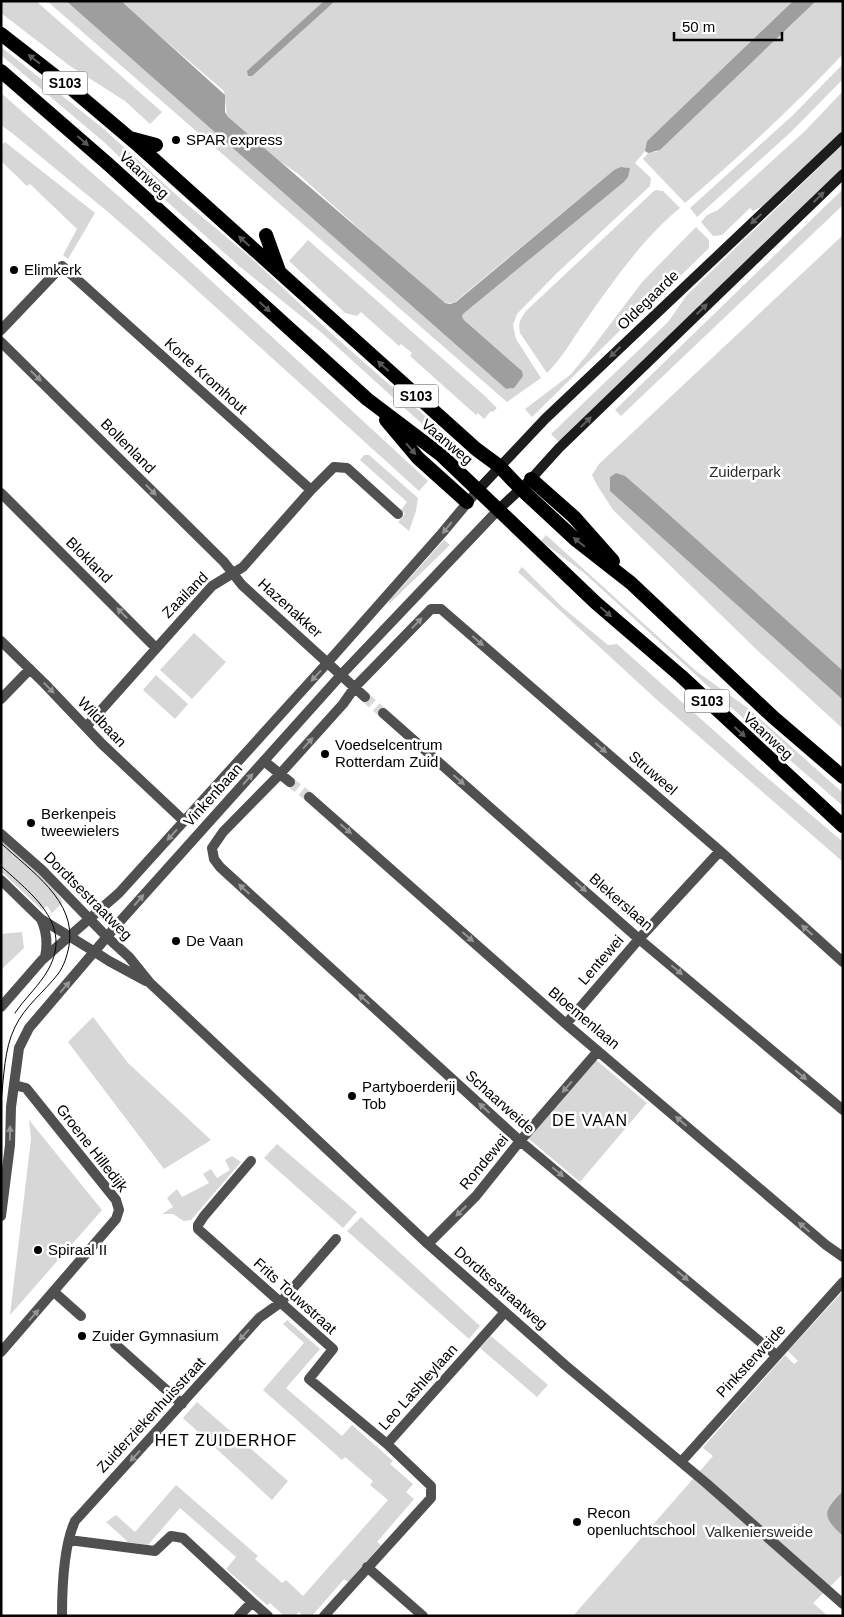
<svg xmlns="http://www.w3.org/2000/svg" width="844" height="1617" font-family="Arial,sans-serif">
<style>
.green{fill:#d7d7d7}
.water{fill:#9e9e9e}
.lines{fill:none;stroke-linecap:round;stroke-linejoin:round}
.minor-tunnel{stroke:#d9d9d9;stroke-width:10;stroke-dasharray:10 5;stroke-linecap:butt}
.pedestrian{stroke:#505050;stroke-width:10}
.minor{stroke:#505050;stroke-width:10}
.tertiary{stroke:#505050;stroke-width:10}
.secondary{stroke:#1d1d1d;stroke-width:10}
.trunk{stroke:#000;stroke-width:14}
.tram{stroke:#000;stroke-width:1}
.oneway{fill:#595959}
.oneway2{fill:#616161}
.oneway3{fill:#969696}
.poi-dot{fill:#000;stroke:#fff;stroke-width:2}
.labels{text-anchor:middle;stroke-width:5;stroke-linejoin:round;paint-order:stroke}
.shield{fill:#fff;stroke:#4c4c4c;stroke-width:1}
.shield-label{font-size:14px;font-weight:bold;fill:#000}
.poi-label{font-size:15px;fill:#000;stroke:#fff;text-anchor:start}
.street-label{font-size:15px;fill:#000;stroke:#fff}
.park-label{font-size:15px;fill:#2e2e2e;stroke:#fff}
.neighbourhood-label{font-size:16px;letter-spacing:1px;fill:#000;stroke:#fff}
</style>
<rect width="100%" height="100%" fill="#fff"/>
<path class="green" d="M1,1H36L162,112L150,124L125,101L70,66L1,13Z
M47,1H66L69,4C216,132 360,261 506,389H511L522,371L464,320L462,317L463,314L624,182L628,177L627,167L614,170L455,302C442,307 433,294 423,286L297,173L245,138L227,116L224,91L119,1H793L647,141L646,150L635,163L651,178L650,186L556,274L517,314L513,325L516,339L541,378L507,402Z
M816,1H843V54C793,107 740,156 685,203L643,159L649,152H656L660,150Z
M1,47L105,130L183,201L249,256L333,335L458,445L453,452L322,333L239,266L144,181L105,143L1,55Z
M843,64V79L792,131L697,217L690,208L792,116Z
M843,91V131L770,202L753,211L750,208L722,235L713,236L701,222L707,215L718,210L805,131Z
M1,93L141,216L428,481L419,491L179,274L108,212L12,133L1,125Z
M5,142L95,213L68,259L63,255L77,229L30,184L27,186L1,161V146Z
M843,144V167L633,370L561,444L551,434L668,322L687,295Z
M843,189V205L621,416L615,410Z
M655,190L663,191L680,208C645,236 614,280 588,317C574,336 564,356 547,373L520,333C518,323 520,319 526,311Z
M696,227L709,240V248L665,291L667,294L649,302L532,417L525,409L570,375L586,356L643,281Z
M843,235V694L610,491L843,700V729L757,650L613,510L597,485L592,475L599,464Z
M308,240L486,397L497,408L493,412L491,411L484,419L478,413L476,415L410,356L412,353L401,344L399,346L361,312L357,316L345,313L341,309L289,261Z
M364,455H369L418,498L416,511L409,531L398,522L405,514L401,510L407,502L360,460Z
M546,535L696,671L749,709L843,793V806L778,750L583,572L541,541Z
M444,540L450,545L389,604V601Z
M522,567L562,607L608,645L617,644L757,769L843,842V862L656,699L518,572Z
M194,633L226,662L192,699L160,670Z
M156,675L188,704L175,719L143,690Z
M1,839C20,857 50,880 63,902L52,913L47,906L42,910L1,871Z
M22,932L24,948L1,970V934Z
M93,1017L128,1063L211,1140L164,1169L68,1042Z
M595,1059L647,1103L580,1182L528,1138Z
M29,1120L102,1210L10,1315L31,1139Z
M277,1144L357,1212L343,1228L264,1158Z
M232,1156L241,1162L191,1220L184,1221L173,1214H162L173,1207L167,1198L177,1189L182,1197L209,1183L203,1174L211,1169L217,1178L230,1170L225,1160Z
M361,1217L480,1326L469,1339L347,1231Z
M843,1291V1574L813,1603L828,1616H573L713,1456L703,1448L705,1445L785,1355L794,1364L798,1361L788,1351Z
M287,1320L320,1349L286,1388L342,1436L352,1425L393,1461L390,1464L413,1484L406,1492L414,1499L377,1542L381,1545L348,1582L344,1579L312,1616H303L299,1612L295,1616H284L270,1603L267,1605L226,1569L236,1557L180,1508L148,1545L128,1542L106,1522L116,1515L135,1532L176,1485L258,1556L255,1559L282,1583L286,1580L303,1596L388,1500L370,1485L373,1481L345,1457L342,1460L263,1390L304,1343L283,1324Z
M491,1336L548,1385L537,1397L480,1348Z
M197,1402L288,1481L272,1500L183,1418Z"/>
<path class="water" d="M66,1H121L225,95V112L228,117L445,303L450,304L456,302L614,170L621,167L630,168L628,177L624,182L463,314L462,317L464,320L522,371L523,376L514,388L506,389Z
M324,1H335L252,76H248L247,71Z
M793,1H816L660,150L648,153L645,151L647,141Z
M616,473L625,476L647,495L843,671V700L610,491V477Z
M843,1491V1536C820,1515 824,1511 843,1491Z"/>
<g class="lines">
<path class="minor-tunnel" d="M365,697L383,713
M290,782L309,797"/>
<path class="pedestrian" d="M54,1292L81,1316"/>
<path class="minor" d="M1,330L62,266L311,490L334,467L347,468L398,514
M1,342L224,562L242,585L365,697
M1,493L156,648
M1,641L44,683L102,744L184,821
M1,699L30,669
M383,713L639,939L843,1110
M86,727L212,586L243,567L311,490
M264,761L290,782
M309,797L566,1024L826,1245L843,1257
M107,937L129,957L150,983L428,1244L565,1365L706,1483L843,1604
M95,952L109,961L146,981
M566,1024L639,939L720,851
M251,1161L204,1216L198,1225V1229L333,1349L309,1379L387,1444
M428,1244L476,1196L520,1141L598,1051
M115,1344L182,1404
M1,1352L116,1219L119,1210L116,1200L26,1088L14,1085
M776,1355L520,1141L220,867L214,859L212,848L223,832L280,774L343,704L355,687L431,609H441L720,851L843,962
M681,1462L843,1282
M69,1540L155,1551L171,1536L183,1538L252,1602
M367,1567L423,1616
M62,1616C62,1589 64,1545 75,1521L259,1318L280,1303L336,1239
M239,1616L252,1602L268,1616
M324,1616L431,1498V1486L387,1444L505,1312"/>
<path class="tertiary" d="M1,834L42,870L107,937
M1,880L41,919L95,952
M41,919C47,932 48,943 45,957
M1,1007L42,960L119,893L328,662L443,532L478,490
M1,1216L10,1145L11,1107L19,1048L29,1028L123,918L341,675L498,510"/>
<path class="secondary" d="M478,490L545,419L843,137
M498,510L531,479L559,448L843,174"/>
<path class="trunk" d="M1,34L73,90L139,146L476,449L499,466L521,489L576,540L631,583L773,717L843,777
M1,71L108,164L367,399L441,455L596,603L681,676L843,826
M130,138L156,145
M266,235L279,271
M386,420L418,458L467,502
M531,479L574,517L613,561"/>
<path class="tram" d="M1,843C30,871 77,900 69,946C67,956 64,966 58,974C44,992 25,1006 15,1027C4,1049 4,1077 1,1102
M1,866C31,894 74,924 48,970C39,986 25,998 15,1013"/>
</g>
<defs><path id="oneway-solid" d="M-6-.8H1V-3.2L6.5 0L1 3.2V.8H-6Z" transform="scale(1.25)"/></defs>
<g class="oneway">
<use href="#oneway-solid" transform="translate(34 59) rotate(-142)"/>
<use href="#oneway-solid" transform="translate(83 141) rotate(41)"/>
<use href="#oneway-solid" transform="translate(244 241) rotate(-138)"/>
<use href="#oneway-solid" transform="translate(265 307) rotate(42)"/>
<use href="#oneway-solid" transform="translate(383 366) rotate(-138)"/>
<use href="#oneway-solid" transform="translate(411 449) rotate(49)"/>
<use href="#oneway-solid" transform="translate(579 542) rotate(-141)"/>
<use href="#oneway-solid" transform="translate(606 612) rotate(41)"/>
<use href="#oneway-solid" transform="translate(740 732) rotate(43)"/>
</g>
<g class="oneway2">
<use href="#oneway-solid" transform="translate(819 197) rotate(-44)"/>
<use href="#oneway-solid" transform="translate(756 219) rotate(137)"/>
<use href="#oneway-solid" transform="translate(702 309) rotate(-44)"/>
<use href="#oneway-solid" transform="translate(615 352) rotate(136)"/>
<use href="#oneway-solid" transform="translate(586 422) rotate(-44)"/>
</g>
<g class="oneway3">
<use href="#oneway-solid" transform="translate(36 376) rotate(45)"/>
<use href="#oneway-solid" transform="translate(151 490) rotate(45)"/>
<use href="#oneway-solid" transform="translate(447 528) rotate(129)"/>
<use href="#oneway-solid" transform="translate(122 613) rotate(-135)"/>
<use href="#oneway-solid" transform="translate(417 623) rotate(-46)"/>
<use href="#oneway-solid" transform="translate(478 641) rotate(41)"/>
<use href="#oneway-solid" transform="translate(316 676) rotate(132)"/>
<use href="#oneway-solid" transform="translate(49 688) rotate(46)"/>
<use href="#oneway-solid" transform="translate(308 743) rotate(-48)"/>
<use href="#oneway-solid" transform="translate(601 748) rotate(41)"/>
<use href="#oneway-solid" transform="translate(248 779) rotate(-48)"/>
<use href="#oneway-solid" transform="translate(459 780) rotate(41)"/>
<use href="#oneway-solid" transform="translate(346 829) rotate(41)"/>
<use href="#oneway-solid" transform="translate(172 835) rotate(132)"/>
<use href="#oneway-solid" transform="translate(581 887) rotate(41)"/>
<use href="#oneway-solid" transform="translate(244 889) rotate(-138)"/>
<use href="#oneway-solid" transform="translate(139 900) rotate(-49)"/>
<use href="#oneway-solid" transform="translate(807 930) rotate(-138)"/>
<use href="#oneway-solid" transform="translate(468 937) rotate(41)"/>
<use href="#oneway-solid" transform="translate(677 970) rotate(40)"/>
<use href="#oneway-solid" transform="translate(65 987) rotate(-49)"/>
<use href="#oneway-solid" transform="translate(364 999) rotate(-138)"/>
<use href="#oneway-solid" transform="translate(801 1075) rotate(40)"/>
<use href="#oneway-solid" transform="translate(567 1087) rotate(131)"/>
<use href="#oneway-solid" transform="translate(484 1108) rotate(-138)"/>
<use href="#oneway-solid" transform="translate(681 1121) rotate(-139)"/>
<use href="#oneway-solid" transform="translate(10 1133) rotate(-89)"/>
<use href="#oneway-solid" transform="translate(558 1172) rotate(40)"/>
<use href="#oneway-solid" transform="translate(461 1211) rotate(136)"/>
<use href="#oneway-solid" transform="translate(804 1227) rotate(-139)"/>
<use href="#oneway-solid" transform="translate(683 1276) rotate(40)"/>
<use href="#oneway-solid" transform="translate(34 1315) rotate(-48)"/>
<use href="#oneway-solid" transform="translate(244 1335) rotate(132)"/>
<use href="#oneway-solid" transform="translate(135 1456) rotate(133)"/>
</g>
<g class="poi-dot">
<circle cx="176" cy="140" r="5"/>
<circle cx="14" cy="270" r="5"/>
<circle cx="325" cy="754" r="5"/>
<circle cx="31" cy="823" r="5"/>
<circle cx="176" cy="941" r="5"/>
<circle cx="352" cy="1096" r="5"/>
<circle cx="38" cy="1250" r="5"/>
<circle cx="82" cy="1336" r="5"/>
<circle cx="577" cy="1522" r="5"/>
</g>
<g class="labels">
<g class="shield">
<rect x="42.5" y="71.5" width="45" height="23" rx="4"/>
<rect x="393.5" y="384.5" width="45" height="23" rx="4"/>
<rect x="684.5" y="689.5" width="45" height="23" rx="4"/>
</g>
<g class="shield-label">
<text x="65" y="88">S103</text>
<text x="416" y="401">S103</text>
<text x="707" y="706">S103</text>
</g>
<g class="poi-label">
<text x="186" y="145">SPAR express</text>
<text x="24" y="275">Elimkerk</text>
<text x="335" y="750">Voedselcentrum<tspan x="335" dy="17">Rotterdam Zuid</tspan></text>
<text x="41" y="819">Berkenpeis<tspan x="41" dy="17">tweewielers</tspan></text>
<text x="186" y="946">De Vaan</text>
<text x="362" y="1092">Partyboerderij<tspan x="362" dy="17">Tob</tspan></text>
<text x="48" y="1255">Spiraal II</text>
<text x="92" y="1341">Zuider Gymnasium</text>
<text x="587" y="1518">Recon<tspan x="587" dy="17">openluchtschool</tspan></text>
</g>
<g class="street-label">
<text transform="translate(144 175) rotate(43)" y="5">Vaanweg</text>
<text transform="translate(648 300) rotate(-44)" y="5">Oldegaarde</text>
<text transform="translate(206 376) rotate(42)" y="5">Korte Kromhout</text>
<text transform="translate(447 442) rotate(40)" y="5">Vaanweg</text>
<text transform="translate(128 446) rotate(45)" y="5">Bollenland</text>
<text transform="translate(89 560) rotate(45)" y="5">Blokland</text>
<text transform="translate(185 595) rotate(-45)" y="5">Zaailand</text>
<text transform="translate(290 608) rotate(42)" y="5">Hazenakker</text>
<text transform="translate(102 722) rotate(46)" y="5">Wildbaan</text>
<text transform="translate(768 736) rotate(43)" y="5">Vaanweg</text>
<text transform="translate(653 773) rotate(41)" y="5">Struweel</text>
<text transform="translate(213 795) rotate(-48)" y="5">Vinkenbaan</text>
<text transform="translate(88 896) rotate(45)" y="5">Dordtsestraatweg</text>
<text transform="translate(621 902) rotate(41)" y="5">Blekerslaan</text>
<text transform="translate(601 960) rotate(-49)" y="5">Lentewei</text>
<text transform="translate(584 1018) rotate(40)" y="5">Bloemenlaan</text>
<text transform="translate(500 1102) rotate(42)" y="5">Schaarweide</text>
<text transform="translate(92 1148) rotate(52)" y="5">Groene Hilledijk</text>
<text transform="translate(484 1162) rotate(-50)" y="5">Rondewei</text>
<text transform="translate(501 1288) rotate(41)" y="5">Dordtsestraatweg</text>
<text transform="translate(295 1296) rotate(42)" y="5">Frits Touwstraat</text>
<text transform="translate(751 1361) rotate(-47)" y="5">Pinksterweide</text>
<text transform="translate(418 1387) rotate(-48)" y="5">Leo Lashleylaan</text>
<text transform="translate(151 1415) rotate(-47)" y="5">Zuiderziekenhuisstraat</text>
</g>
<g class="park-label">
<text x="745" y="477">Zuiderpark</text>
<text x="759" y="1537">Valkeniersweide</text>
</g>
<g class="neighbourhood-label">
<text x="590" y="1126">DE VAAN</text>
<text x="226" y="1446">HET ZUIDERHOF</text>
</g>
</g>
<rect width="844" height="1617" fill="none" stroke="#000000" stroke-width="5"/>
<path d="M674 32v8h108v-8" fill="none" stroke="#000000" stroke-width="2.5"/>
<text x="682" y="32" font-size="15" fill="#000000" stroke="#ffffff" stroke-width="4" paint-order="stroke">50 m</text>
</svg>
